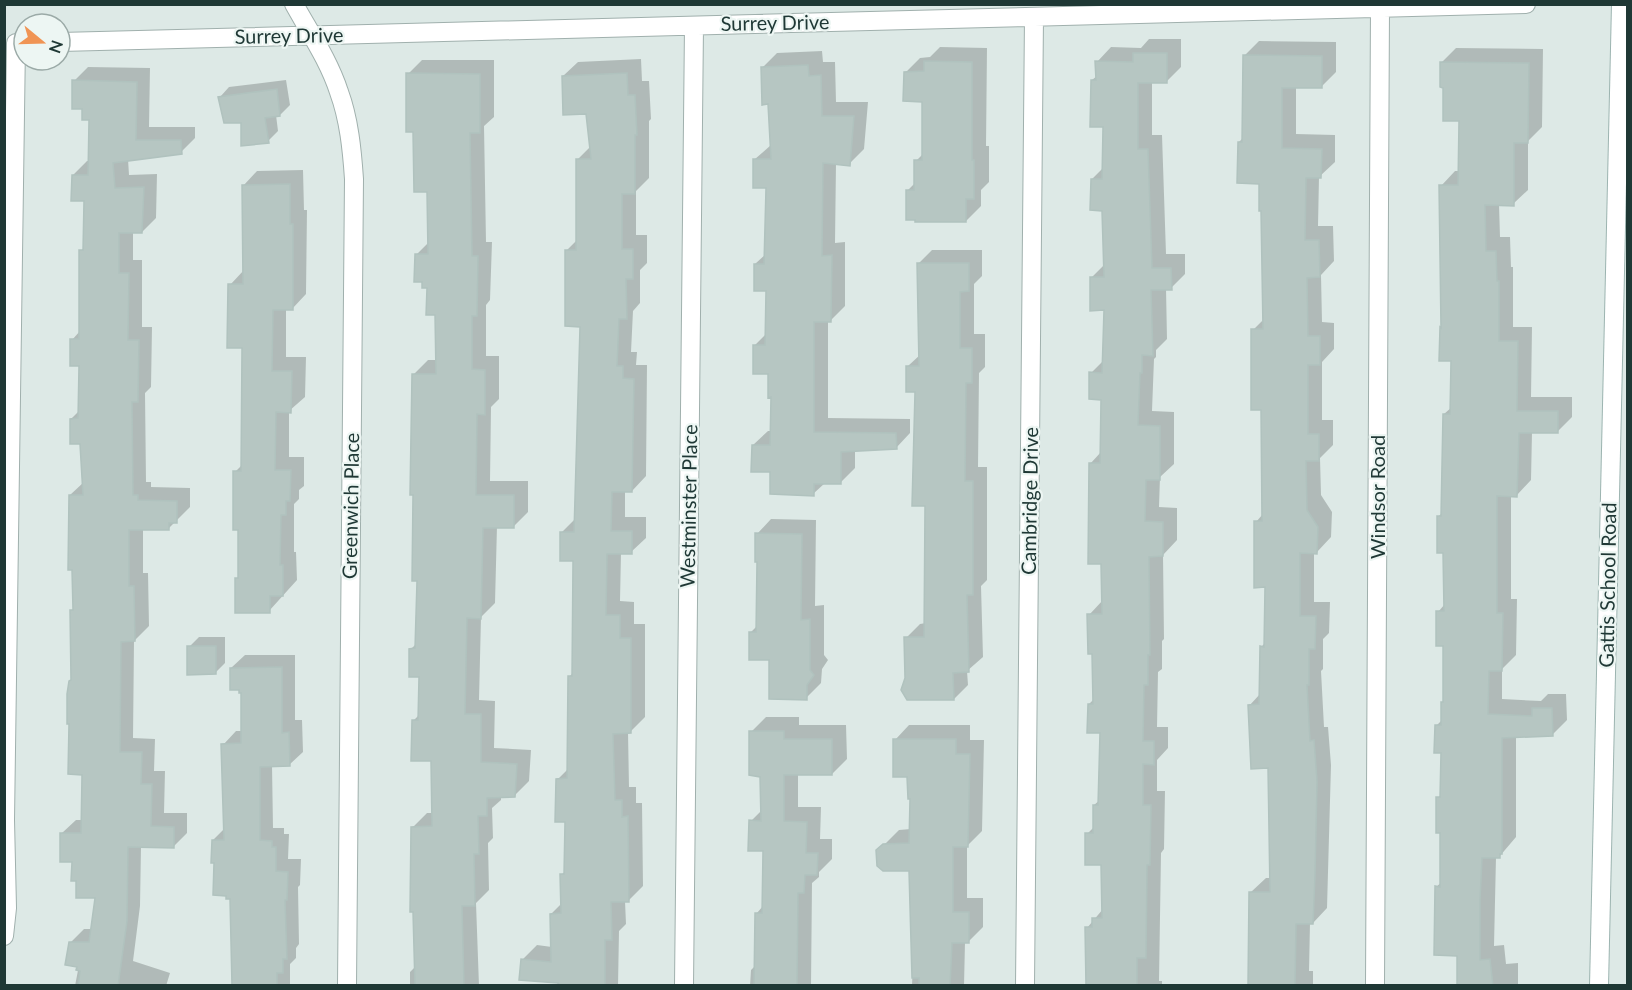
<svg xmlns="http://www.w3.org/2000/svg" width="1632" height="990" font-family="Lato,sans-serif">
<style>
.shadow{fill:#0003}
.building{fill:#b6c6c2;stroke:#b0c2be;stroke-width:1.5}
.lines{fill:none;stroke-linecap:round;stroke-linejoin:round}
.street-casing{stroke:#a0b0ad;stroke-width:20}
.secondary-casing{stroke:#9cb4b0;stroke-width:20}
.street{stroke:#fff;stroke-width:18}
.secondary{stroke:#fff;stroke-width:18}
.labels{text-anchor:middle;stroke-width:4.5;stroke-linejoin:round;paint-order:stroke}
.street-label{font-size:20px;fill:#1f3835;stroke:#edf6f3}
</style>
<rect width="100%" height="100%" fill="#dde9e6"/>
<path class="shadow" d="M1149,39H1181V67L1166,82H1152V135H1162L1166,254H1185V274L1171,288H1166L1167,339L1156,350V357L1154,359L1152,411L1174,412V464L1160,477L1159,507L1177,508V540L1163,555L1164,639L1162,641V669L1158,672L1157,727H1168V748L1157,760V791H1165L1164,849L1161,853L1159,981H1162V986H1086L1087,928L1103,909L1102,864L1087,834L1094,827V805L1100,800L1101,731L1089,704L1094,699L1093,652L1089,615L1103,600L1102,562L1090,464L1101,452L1102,398L1091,373L1104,360L1105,309L1091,278L1105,264L1104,209L1092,179L1103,168L1104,125L1092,80L1097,76V62L1111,47L1141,48Z
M1259,41L1336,42V72L1321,87H1296V134L1335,135V162L1319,177L1318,226H1333L1334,261L1321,275L1322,322L1334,323V349L1322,362V420H1333V445L1320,458L1321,495L1332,512L1331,537L1317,552H1314V602H1330L1329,633L1323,639V669L1321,671L1324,727H1328L1331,765L1327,908L1313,923H1310L1309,971H1313V986H1249L1251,892L1266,878H1271L1270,767L1249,706L1260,694L1261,647L1266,642V586L1256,522L1263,514L1262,409L1253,330L1264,319L1261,182L1239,142L1243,138L1244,56Z
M940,47L987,48L986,146H989V182L981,190V206L966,221L917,219L907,191L916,182V161L924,153V100L905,73L920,58L930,57Z
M1456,48L1543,49L1542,127L1528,141V190L1513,204H1499L1500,237H1510L1511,267H1513V327H1532L1531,397H1572V417L1557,432H1532L1531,480L1517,495H1511V599H1517L1516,655L1502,669V699L1541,701L1548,694H1566L1567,720L1552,735L1516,736V837L1499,857H1496L1494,946L1504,945L1506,964L1518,963V986H1459L1458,954L1436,887L1442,882V831L1438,798L1442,794V752L1436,726L1443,719L1444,701V645L1438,612L1445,604V551L1438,517L1442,513L1444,414L1452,407V359L1441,328V186L1455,171H1460V120L1444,86L1441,63Z
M822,51L823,62H835L836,102H868L864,149L849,164L836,163L835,243L845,242V306L830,321H828V418L910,419V433L896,448L855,450V468L840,483H825L813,494L772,471L753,445L768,431H772L773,396L770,372L755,345L767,333V289L755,264L766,254L767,186L755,159L771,145L770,103L763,67L777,53Z
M641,59L642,81H649L651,119L649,121V178L636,191V235H647V263L640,270V303L633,311L631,352H637L636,365H647L646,476L632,491H625V517H646V538L631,552H621L620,601L634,602V624H645V717L630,732H628L629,787H636V803H642L643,886L629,900L625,901L626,924L619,931L618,986H560V982L522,960L537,945L552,947L551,914L562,903L561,875L566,871V821L557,780L569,768L570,676L574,672L575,560L562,532L576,518L581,325L567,250L578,239L577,160L591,146L587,113L563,76L578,62Z
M422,60H494V117L484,126L486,242H492L490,300L486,305V356H499V399L491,407L490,481H528V512L514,526H497L495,603L481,617L479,700L495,701L494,748L531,750L529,781L515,795L501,796V800L492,808L493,838L488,843L489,890L476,903L479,986H410V972L416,966L413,827L427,813H434L433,760L414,720L420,714L421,675L411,649L417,643L418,580L414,374L428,360H438L437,314L416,255L429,242L428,191L414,131L408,74Z
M88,67L150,68L149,127H195V138L181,152L128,159L129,175L157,174L156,218L142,232H133V260H142V327H152L151,387L145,393L146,482H151V487L190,488V507L168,529H143V573H148L149,626L134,641L133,738L155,739L154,771H165L164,813H187V833L173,847L141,846L140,906L133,961L170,973L166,986H75L79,965L70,943L84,929H93L97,897L77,880L73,860L62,833L76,820H83L84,773L72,679V611L74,608L70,495L84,482L81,442L71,419L79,411L81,364L72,340L80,331L81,251L85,247L86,200L73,175L87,161H90V118L83,108L74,81Z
M286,80L290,105L280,115H276L278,131L268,141L242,122L220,97L229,87Z
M303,170L304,210H307L306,294L292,309L286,308V357H306L305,397L289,411V457H304V486L299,490V499L294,504V552H296L297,580L269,611L236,579L240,576V529L235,472L243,464V346L230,285L244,270L243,186L257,171Z
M932,250H982V276L974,284V334H985V367L979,373L978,467H987V580L981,586L983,657L967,671L968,685L954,699L907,678L906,638L920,624L926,623L927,505L917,390L908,366L921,354L918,264Z
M771,519L816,520L815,606L824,605V655L828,660L822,669L821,683L806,698L771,658L751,632L758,625L757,534Z
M199,637H225V663L215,673L189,647Z
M245,655H295V720H302L303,752L289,765H272L273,828H284V834H289L288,859H301L300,885L298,887L299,944L296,948V958L290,964V986H233L232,897L215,861L213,840L225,828L223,745L236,731H242V692L231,668Z
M766,717H799V725H846L847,759L832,774H798V807H821L820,839H832V859L819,872V877L812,883L811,986H750L751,970L756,965L757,913L763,906L764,850L751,821L762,810V776L751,732Z
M909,725H970V740H984L982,831L967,846V898H983V927L968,942H965L964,986H912L914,935L911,870L878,851L899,830L911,829L909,775L895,740Z"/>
<path class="building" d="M1133,53H1167V83H1138V149H1148L1152,268H1171L1172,290H1151L1153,356L1142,355V373H1140L1138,425L1160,426V480H1146L1145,521L1163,522V556L1149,557L1150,655H1148V685H1144L1143,741H1154V765L1143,764V805H1151L1150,865H1147L1146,958H1137V986H1086L1085,927H1092V918H1102L1101,865H1085V833H1093V805H1098L1100,733H1087L1088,704H1093L1092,654H1088L1087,614H1102L1101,564H1088L1089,463H1100L1101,400L1089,399V372L1102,373L1104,310L1090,311V277H1104L1102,211L1090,210L1091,179H1102L1103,127H1090L1091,80H1096L1095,61L1133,62Z
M1243,55L1322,56V88H1282V148L1322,149L1321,178H1306L1305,240H1319L1320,277L1307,278L1308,336H1320V365H1308V434H1319V461H1306L1307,510L1318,527L1317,554L1300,553V616H1316L1315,649H1309V685H1307L1310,741L1314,740L1317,781L1315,875L1313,924H1296L1295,986H1248L1249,892H1270L1268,768L1251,769L1248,705L1259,704L1260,646L1264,647L1265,587L1254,588V521H1262L1261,410H1251V329H1263L1261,211H1259V184L1237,183L1238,142H1242Z
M924,61L972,62V160H974V199H966V222H915V220H906V190H914V160H922V102L903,101L904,72L924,71Z
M1440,62L1529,63L1528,143H1514V206L1485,205L1486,251H1496L1497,281H1499V341H1518L1517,411H1558V433H1519L1517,497L1497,496V613H1503L1502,671H1489L1488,714L1532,716V708H1552L1553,736L1502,738V854H1500V858H1482L1480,900V960L1490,959L1493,986H1457V956L1434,955L1435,886L1440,887V833H1436V797H1440L1441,753H1434L1435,725H1441V702H1443V646H1436V611H1444L1443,553H1437V516H1441L1443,414H1450L1451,361H1439L1440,327L1441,328L1439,185H1458L1459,121H1443V88L1440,87Z
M808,65L809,76L821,75L822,116H854L850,166L823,163L822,256L832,255L831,322H814V432L896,433L897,449L841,452V484H814V496L770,494V472H751L752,445H770L771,397L768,398V374H753V345H765L766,291H754V264H764L766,188H753V159H771L768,104L762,105L761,67Z
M406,73L480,74V133H470L472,256H478L477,316H472V369L485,370V415L477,414L476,495H514V528H483L481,619L467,618L465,714H481V762L517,764L515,797L487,798V816H478L479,854H474L475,906H462L464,986H415L413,912H410L411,827L432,826L431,761H411L412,720H418L419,677H409V649L415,648L417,581H412L413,495H410L412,374H436L435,315H426L427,288H422V282H414L415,254H428L427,192H414L413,132H406Z
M627,73L628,95H635L637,135H635V194H622V249H633V279H626L627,319H619L617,366H623V378L634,379L632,492H612L611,531H632V554H607L606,615H620V638H631V733L613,734L615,800H622V817L628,816L629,902H611L612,940H605V986H558V983L519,980L521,959L551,962L550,914L561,913L560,874H564L565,822H555L556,779L567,778L568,676H572L573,561H560V532H574L580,327L565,326V250H576V159H591L586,114L563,115L562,76Z
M72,80L137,82L136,140H181L182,154L113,163L115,188L144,187L142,233H119V273H129L128,340H139L138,402H132L133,495H138V500L177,501V523H169V530H129V586H134L135,641L121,642L120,752H142L141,784H152L151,826L174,827V848L128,847L127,921L118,986H78L80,971L76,970L77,967L65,965L69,942H89L95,898H76V881H71L72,862H60V833H81L82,775L68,774L69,724H67V694L69,681L71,680L70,610H73L72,570H68L69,495H83L80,444H70V419L78,418L79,366H70V339H79V250H83L84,201H71L72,175H88L89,120H82V109H72Z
M277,89L280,116L265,118L269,143L241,146V123H224L218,97Z
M290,184V224H293V310H273L272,371H292L291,413L276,412L275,470H291L290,501H286V515H281L280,565H283V596H270V613H235V578H238V530H233V471H241L242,348H227L228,284H243L242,185Z
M917,263H969V291L960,292V348H972V383H966L965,481H973V595H967L969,672L953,673L954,700H907L901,690L905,678L904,637H924L925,506H912L915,392H906V366H919Z
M755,533L802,534L801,620L810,619V670L814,675L807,685V700L769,699V660H749V632H756L757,562H755Z
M187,646H216V674L187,675Z
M282,667V733L289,732L290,766L260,767V840L272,841V847H276V871L288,872L287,900H285L287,959H283V973H277V986H232L230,899H226V896L213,895L214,863H211L212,840H224L221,744L241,743V693H239V690H230V668Z
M749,731H784V739H832V775H784V821L807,822L806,853H818L817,875H805L804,893H798L797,986H754L755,913H762L763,851H748L749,820L761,821L760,777L749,775Z
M893,739H956V754H970L968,847H953V912H969V943H952L950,986H919V978H912L909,871H883L877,866L876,850L883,844L909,843L910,799H908L907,777H893Z"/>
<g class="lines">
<defs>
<path id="street" d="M294,4C310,33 329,61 339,92C349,119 352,150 354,179L347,986
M60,42L1526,4
M4,936L7,908L5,820L16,43
M684,986L694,26
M1025,986L1034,17
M1375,986L1380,8"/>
<path id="secondary" d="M1599,986L1621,4"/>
</defs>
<use href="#street" class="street-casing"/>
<use href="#secondary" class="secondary-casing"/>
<use href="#street" class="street"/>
<use href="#secondary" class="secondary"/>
</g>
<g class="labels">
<g class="street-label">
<text transform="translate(775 23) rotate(-1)" y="7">Surrey Drive</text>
<text transform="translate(289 36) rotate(-1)" y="7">Surrey Drive</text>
<text transform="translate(1378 497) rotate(-90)" y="7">Windsor Road</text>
<text transform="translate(1030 501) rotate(-89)" y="7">Cambridge Drive</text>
<text transform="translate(351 506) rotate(-89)" y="7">Greenwich Place</text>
<text transform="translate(689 506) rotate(-89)" y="7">Westminster Place</text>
<text transform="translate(1608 585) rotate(-89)" y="7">Gattis School Road</text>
</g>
</g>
<rect width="1632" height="990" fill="none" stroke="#1f3835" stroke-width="12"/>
<g transform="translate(42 42) rotate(109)"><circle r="28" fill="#edf6f3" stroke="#9baaa7" stroke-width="1.5"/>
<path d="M0-4.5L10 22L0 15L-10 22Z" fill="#f09454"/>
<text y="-9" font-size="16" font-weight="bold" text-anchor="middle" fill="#1f3835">N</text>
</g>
</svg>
